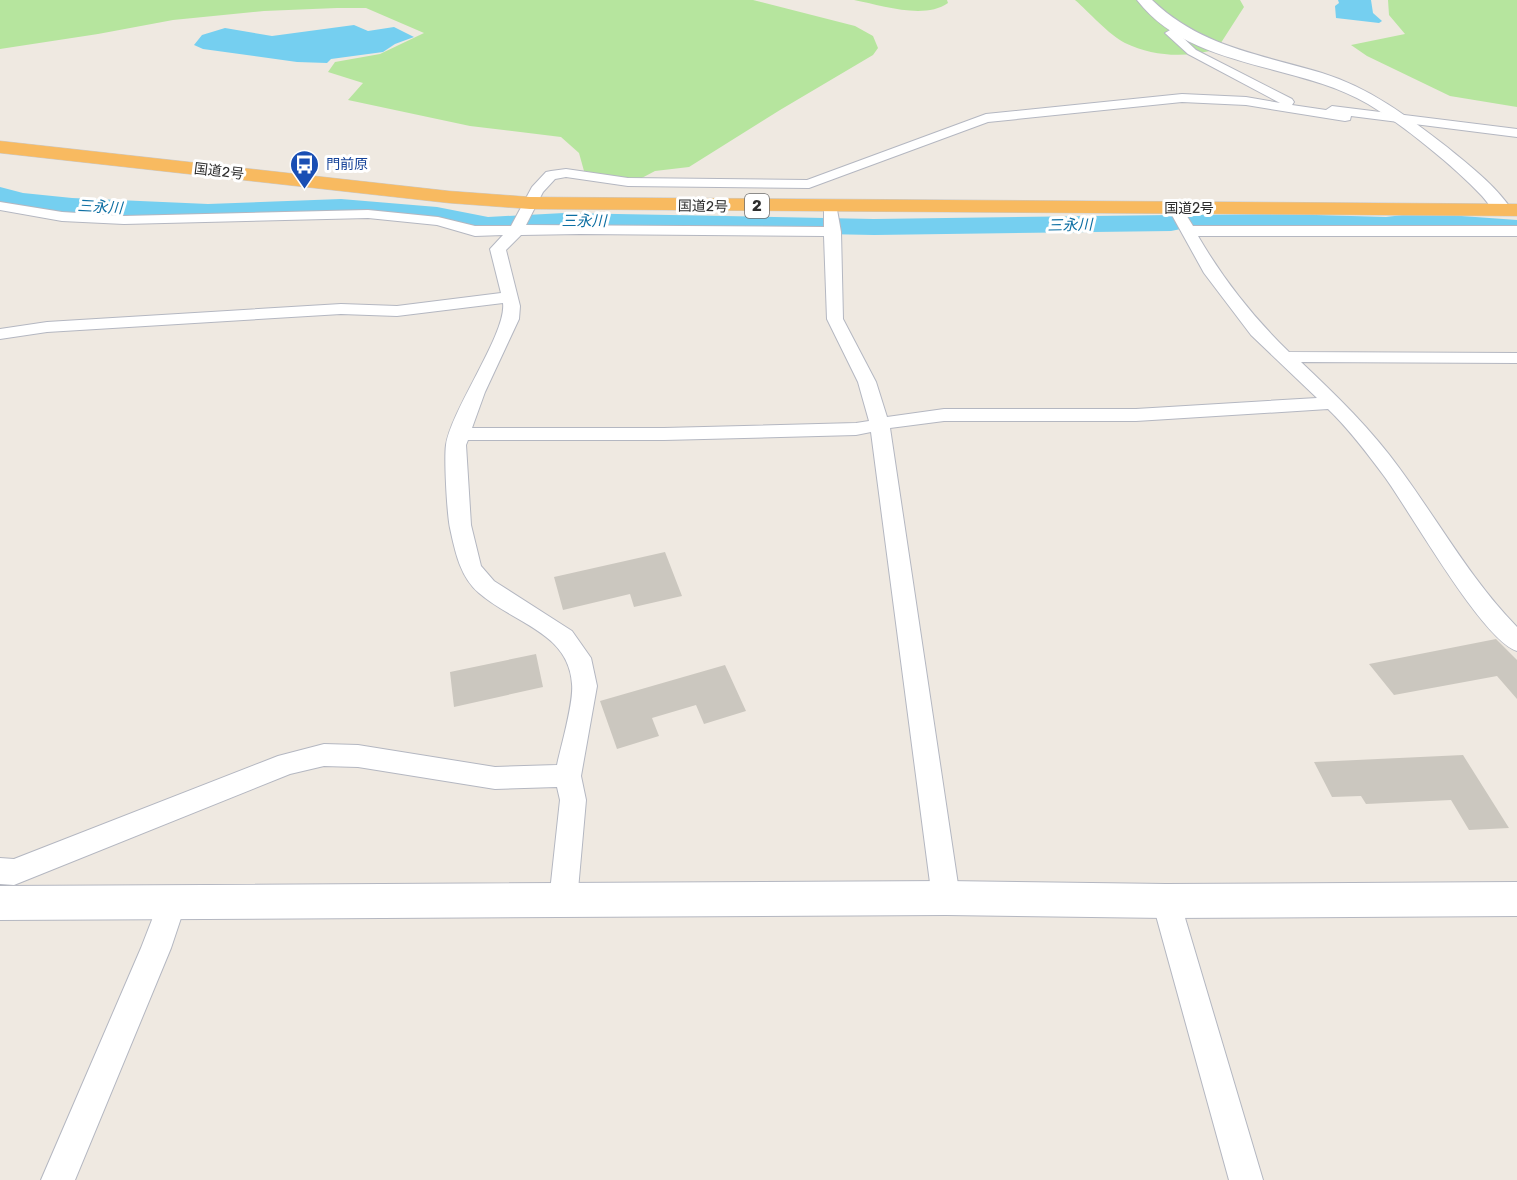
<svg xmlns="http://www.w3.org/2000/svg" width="1517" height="1180" font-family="Rubik,'Noto Sans JP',sans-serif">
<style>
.green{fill:#b6e59e}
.water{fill:#75cff0}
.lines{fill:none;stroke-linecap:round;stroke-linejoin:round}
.river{fill:#75cff0;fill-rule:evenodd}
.building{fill:#cbc7bf}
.minor-casing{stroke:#b4b7c1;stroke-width:2}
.tertiary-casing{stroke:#b4b7c1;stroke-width:2}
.trunk-casing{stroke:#c9c9c9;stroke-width:1}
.minor{fill:#fff;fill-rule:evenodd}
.tertiary{fill:#fff;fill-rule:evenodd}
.trunk{fill:#f8ba60;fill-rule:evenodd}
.labels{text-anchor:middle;stroke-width:6;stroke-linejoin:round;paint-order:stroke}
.far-transit-label{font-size:14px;fill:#164399;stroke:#fff;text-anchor:start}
.far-street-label{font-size:14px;fill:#2e2e2e;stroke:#fff}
.shield{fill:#fff;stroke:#6d6d6d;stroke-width:1.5}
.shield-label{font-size:15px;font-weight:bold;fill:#2e2e2e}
.far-water-label{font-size:15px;font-style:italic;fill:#0d6fa3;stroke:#fff}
</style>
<rect width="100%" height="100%" fill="#efe9e1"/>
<path class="green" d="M0,0H753L855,26L873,36L878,48L873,55L780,110L689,167L655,171L638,180L584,171L579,153L561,137L470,126L348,100L363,83L328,72L335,62L380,54L424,33L366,8H337L264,11L173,20L98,34L0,49Z
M854,0H947L948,3C924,20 881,5 854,0Z
M1075,0H1240L1244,7L1217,49C1187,58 1154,57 1125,43C1109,35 1089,12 1075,0Z
M1388,0H1517V107L1450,96L1367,56L1351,45L1405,34L1389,15Z"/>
<path class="water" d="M1338,0H1371L1373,13L1382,21L1379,23L1336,18L1335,6L1339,3Z
M354,25L368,31L394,27L414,37L395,44L383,52L331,59L327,63L297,62L203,49L194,45L202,35L225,28L272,36Z"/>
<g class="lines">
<path class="river" d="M0,187L23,193L72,198L208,204L341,199L437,207L488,217L564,213L874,219L1171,215L1181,217L1184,222L1187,217L1197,215L1282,214L1386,217L1420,213L1517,220V236L1420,229L1386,233L1282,230L1197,231L1187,229L1184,224L1181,229L1171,231L874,235L564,229L488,233L437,223L341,215L208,220L72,214L22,209L0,203Z"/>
</g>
<path class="building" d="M665,552L682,596L634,607L630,594L563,610L554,577Z
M1496,639L1517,660V699L1497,676L1394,695L1369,664Z
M536,654L543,687L454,707L450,672Z
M725,665L746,711L704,724L696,705L652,718L659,736L617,749L600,701Z
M1463,755L1509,828L1469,830L1451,800L1366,804L1361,796L1332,797L1314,762Z"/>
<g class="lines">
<defs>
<path id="minor" d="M1177,26L1183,29L1178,33L1196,50L1292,99L1294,102L1292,105L1326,110L1332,106L1517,129V137L1351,116L1350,120L1345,121L1246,105L1182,102L988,122L809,188L628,186L566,177L555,179L543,192L526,225L824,227V207L826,204H836L841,232L843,319L876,382L887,417L944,409H1136L1317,398L1251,335L1204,273L1168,208L1170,205H1180L1193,226H1517V236H1198C1223,279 1253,317 1289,352L1517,353V363L1301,362C1337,396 1371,429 1400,469C1439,522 1471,580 1517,627V651C1482,640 1410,511 1384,476C1367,453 1349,429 1328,409L1136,421H944L890,428L960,898L956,907L946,911L936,907L932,898L871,432L856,435L664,440H468L466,445L471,525L481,566L494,581L572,631L591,658L597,686L581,776L586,800L577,901L573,910L563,914L553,910L549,901L560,800L557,787L495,789L358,767L324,766L290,774L24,881L14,885L0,884V858L14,859L278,756L324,744L358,745L495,767L557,765C561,746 574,702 572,684C569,632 513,623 479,593C460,577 455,551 450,528C447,513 444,459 446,445C452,408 507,333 503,303L397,316L341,314L47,332L0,339V329L47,322L341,304L397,306L501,293L490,249L503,235L475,236L437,225L368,218L124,224L62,221L0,210V202L62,212L124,216L368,210L438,217L475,226H511L532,187L546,172L551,171L566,169L628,178L807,180L986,114L1182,94L1246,97L1280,103L1188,54L1165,33ZM580,234L824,236L827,319L858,382L869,421L856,423L664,428H472L485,392L519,319L520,306L506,250L521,235Z
M1166,888L1176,892L1180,901L1263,1180H1229L1152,901L1156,892Z
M172,890L182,894L186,903L171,948L75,1180H41L141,948L162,894Z"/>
<path id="tertiary" d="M1137,0H1152C1201,47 1259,54 1322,73C1370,88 1407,116 1447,147C1470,166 1495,185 1512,210L1510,214C1495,218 1491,206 1482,196C1454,166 1403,125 1368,104C1297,62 1191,70 1137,0Z
M946,881L1166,884L1517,882V916L1166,918L946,915L0,920V886Z"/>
<path id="trunk" d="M0,141L449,191L530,197L1517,204V216L530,209L449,203L0,153Z"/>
</defs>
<use href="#minor" class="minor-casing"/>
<use href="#tertiary" class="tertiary-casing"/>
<use href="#trunk" class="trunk-casing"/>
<use href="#minor" class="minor"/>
<use href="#tertiary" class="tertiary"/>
<use href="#trunk" class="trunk"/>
</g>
<defs>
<symbol id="bus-pin" viewBox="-11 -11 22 30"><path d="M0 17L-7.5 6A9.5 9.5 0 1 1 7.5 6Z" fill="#1a4fb4" stroke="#fff"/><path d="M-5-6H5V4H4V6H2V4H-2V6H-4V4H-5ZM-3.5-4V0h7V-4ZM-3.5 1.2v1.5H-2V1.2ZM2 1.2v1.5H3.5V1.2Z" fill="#fff"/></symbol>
</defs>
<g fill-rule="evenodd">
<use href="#bus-pin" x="288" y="148" width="33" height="45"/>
</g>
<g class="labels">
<g class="far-transit-label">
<text x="326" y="169">門前原</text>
</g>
<g class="far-street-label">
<text transform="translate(219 171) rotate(7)" y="5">国道2号</text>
<text transform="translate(703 206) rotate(1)" y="5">国道2号</text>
<text x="1189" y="213">国道2号</text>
</g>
<rect class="shield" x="745" y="194" width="24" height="24" rx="4.5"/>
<g class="shield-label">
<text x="757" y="211">2</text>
</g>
<g class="far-water-label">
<text transform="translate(100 207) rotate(3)" y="5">三永川</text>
<text x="584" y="226">三永川</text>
<text transform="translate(1070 225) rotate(-1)" y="5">三永川</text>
</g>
</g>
</svg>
